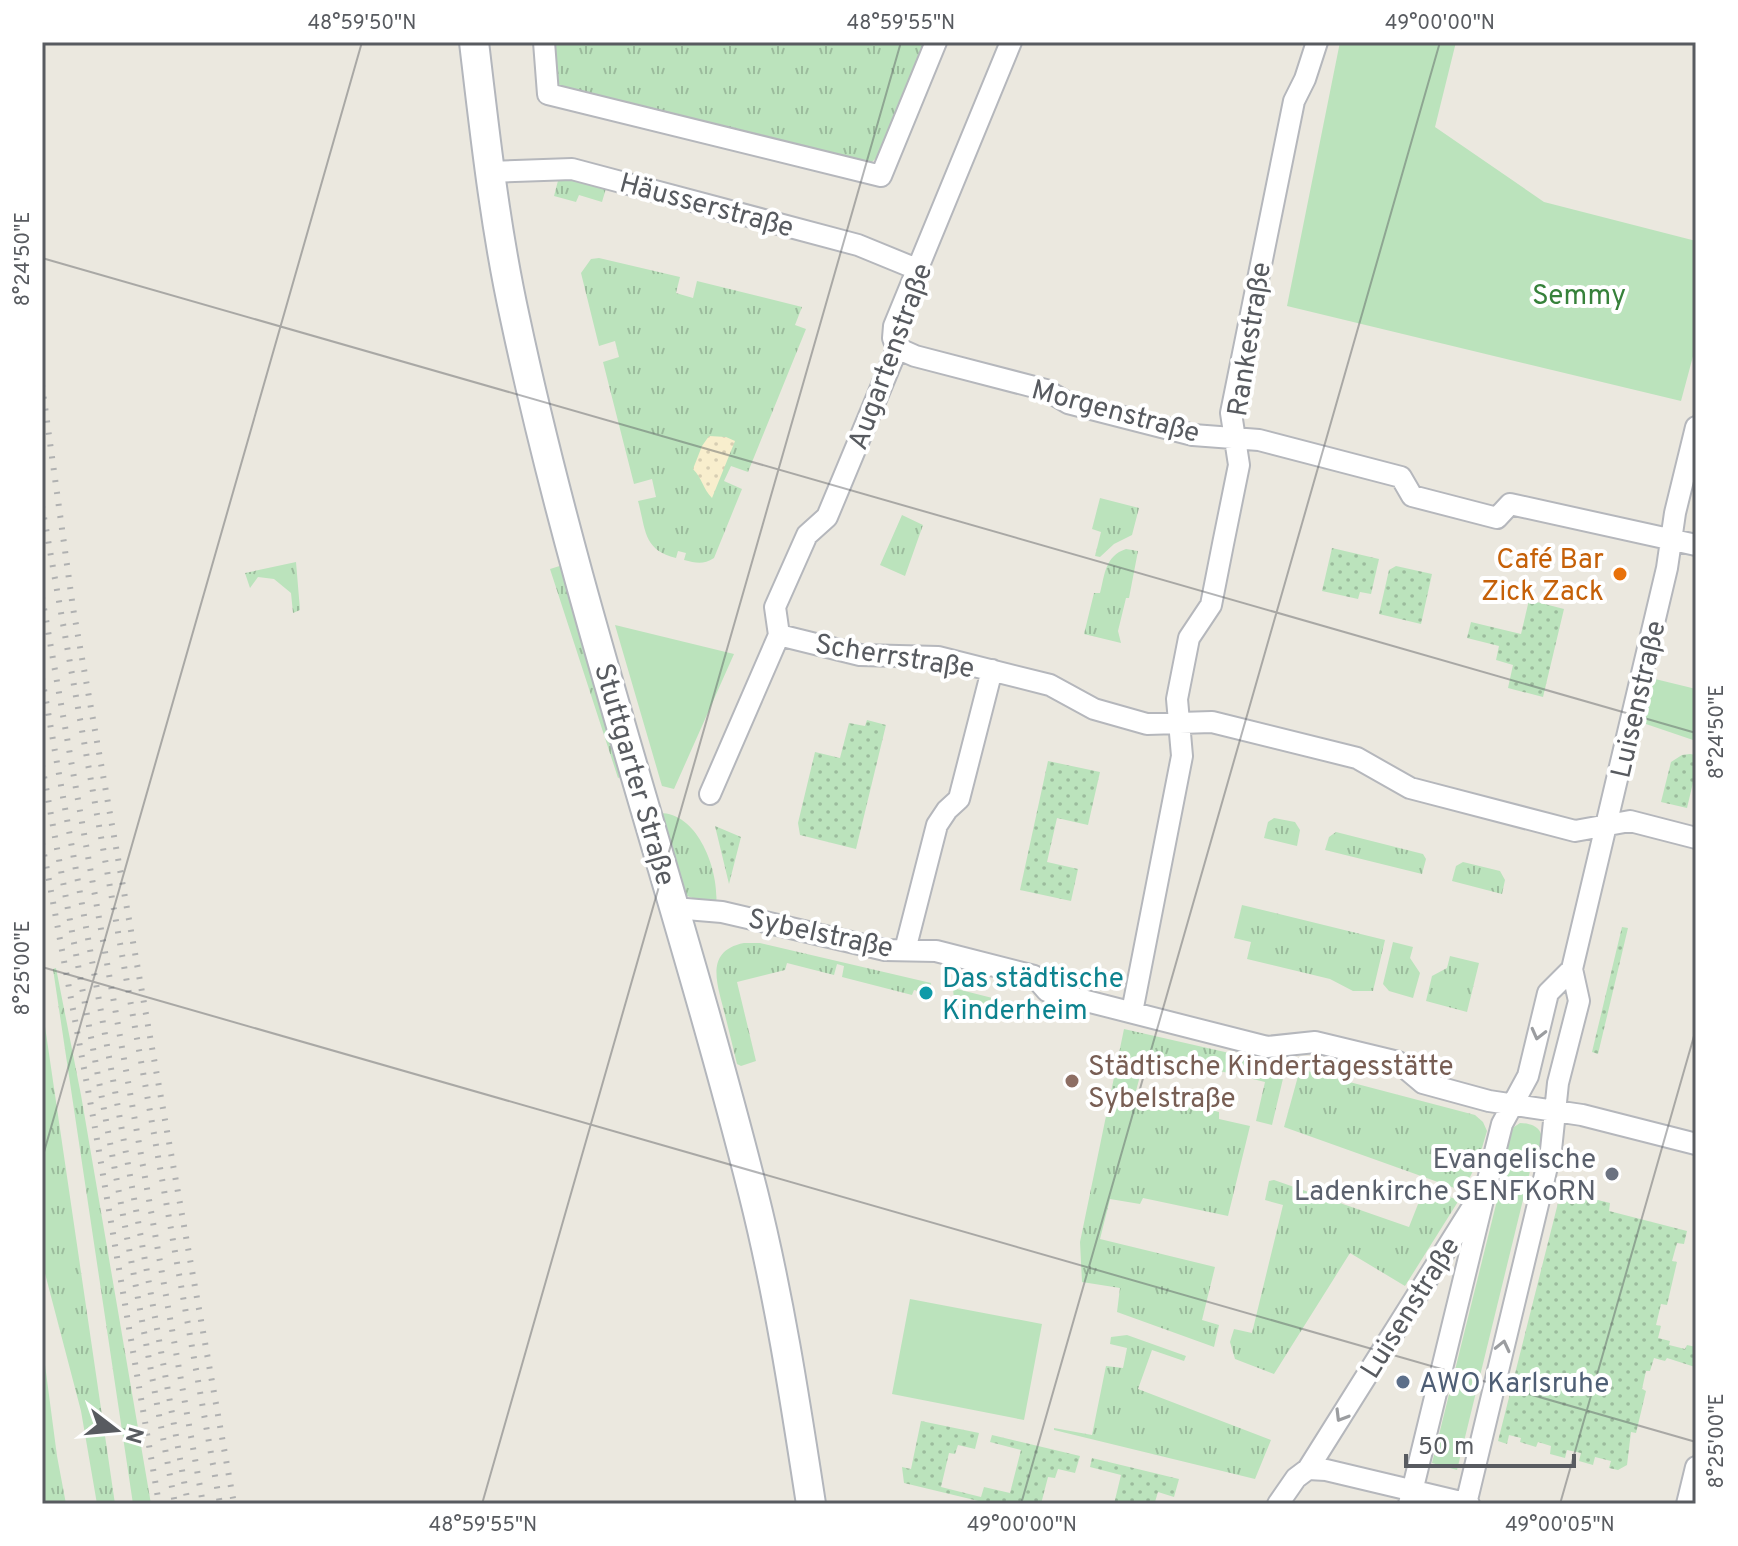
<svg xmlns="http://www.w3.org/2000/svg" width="1738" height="1546" font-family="Overpass,sans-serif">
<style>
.grass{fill:url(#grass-tufts)}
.sand{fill:url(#sand-dots)}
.park{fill:#bbe3bc}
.garden{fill:url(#garden-dots)}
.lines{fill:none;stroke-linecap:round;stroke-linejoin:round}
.minor-casing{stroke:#b5b7bc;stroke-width:24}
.secondary-casing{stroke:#b3b6bc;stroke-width:32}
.minor{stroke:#fff;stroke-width:20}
.secondary{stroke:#fff;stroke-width:28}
.rail{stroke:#b0b1b1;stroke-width:6;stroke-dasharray:2 10;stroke-linecap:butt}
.oneway{stroke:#9b9da0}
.ticks{fill:none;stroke:#585b60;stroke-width:2;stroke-opacity:0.45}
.food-dot{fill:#e8710a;stroke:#fff;stroke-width:3}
.culture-dot{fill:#0f9aa8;stroke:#fff;stroke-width:3}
.education-dot{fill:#8d6e63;stroke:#fff;stroke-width:3}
.worship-dot{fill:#6b7280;stroke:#fff;stroke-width:3}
.service-dot{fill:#5c6f8a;stroke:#fff;stroke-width:3}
.labels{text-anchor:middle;stroke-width:8;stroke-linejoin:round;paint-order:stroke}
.street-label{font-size:28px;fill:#585b60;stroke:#fff}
.park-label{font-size:28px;fill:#36813a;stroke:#fff}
.food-label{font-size:28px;fill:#c56008;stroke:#fff;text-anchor:end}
.culture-label{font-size:28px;fill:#0d838f;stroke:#fff;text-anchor:start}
.education-label{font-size:28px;fill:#785e54;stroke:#fff;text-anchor:start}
.worship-label{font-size:28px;fill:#5b616d;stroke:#fff;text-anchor:end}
.service-label{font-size:28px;fill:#4e5e75;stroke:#fff;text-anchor:start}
.neatline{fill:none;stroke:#585b60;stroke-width:3}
.ticks-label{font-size:20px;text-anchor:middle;fill:#585b60}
</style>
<defs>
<pattern id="grass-tufts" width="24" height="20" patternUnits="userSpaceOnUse" patternTransform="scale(2)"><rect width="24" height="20" fill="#bbe3bc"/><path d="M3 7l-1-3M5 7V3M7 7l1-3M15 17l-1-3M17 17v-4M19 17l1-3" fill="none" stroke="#9bbb9c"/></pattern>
<pattern id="sand-dots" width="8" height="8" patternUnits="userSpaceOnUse" patternTransform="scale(2)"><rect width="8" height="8" fill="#f8eecd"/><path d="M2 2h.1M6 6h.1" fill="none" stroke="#d7ceb3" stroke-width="1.8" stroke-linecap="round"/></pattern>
<pattern id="garden-dots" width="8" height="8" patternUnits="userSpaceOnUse" patternTransform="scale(2)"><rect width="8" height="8" fill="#bbe3bc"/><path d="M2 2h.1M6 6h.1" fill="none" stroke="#9bbb9c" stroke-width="1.8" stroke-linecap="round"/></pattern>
</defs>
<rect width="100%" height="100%" fill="#ebe8df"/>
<path class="grass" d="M552,42H929L884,152L868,165L562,88L557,82Z
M560,173L607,185L602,202L579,195L576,202L554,196Z
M599,258L680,277L676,293L693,298L697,281L802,307L795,325L806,329L748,472L731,466L724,481L742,489L714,558C703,565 696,563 684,560L686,553L678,551L676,558C643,550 646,530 638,501L656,497L652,479L634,484L603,362L619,357L615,341L599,346L581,273L591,259Z
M1100,498L1139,508L1132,535L1114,544L1100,557L1095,556L1101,532L1092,529Z
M902,515L923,525L905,576L880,565Z
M1126,549L1138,551L1129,598H1126L1118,631L1121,643L1084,634L1094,593H1100C1105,574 1105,556 1126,549Z
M296,562L300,610L293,613L291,593L274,579L258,577L250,588L245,573Z
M566,564L625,775L618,778L550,569Z
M659,813C699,812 720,873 716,906L687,896L679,884Z
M1274,818L1295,822L1300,830L1297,846L1264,838L1268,822Z
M1336,832L1423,854L1426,859L1422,874L1325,850L1329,837Z
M1463,862L1500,871L1505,880L1502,894L1452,881L1456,866Z
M1242,905L1385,940L1373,991H1353L1330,979L1247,959L1251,942L1234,938Z
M1393,942L1413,947L1410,958L1420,973L1413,998L1389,991L1383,984Z
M744,943H760L931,983L929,994L914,990L912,995L842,977L844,966L837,964L834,975L787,963L785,970L737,982L756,1061L741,1066L737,1064C733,1047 729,1031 725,1015C718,986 703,951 744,943Z
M1450,956L1479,963L1467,1012L1426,1001L1432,976L1447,968Z
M56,968L81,1095L151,1504H133L53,969Z
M953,988L1024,1006L1020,1022L969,1009L970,1004L954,1000Z
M42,1006L115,1504H97L81,1411L42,1262Z
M1124,1029L1286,1066L1272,1125L1256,1121L1265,1082L1146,1053L1136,1091L1219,1112V1119L1250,1126L1228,1216L1143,1198L1140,1204L1110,1199L1100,1239L1215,1267L1202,1320L1219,1325L1214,1347L1117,1312L1120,1288L1082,1282L1080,1242Z
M1300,1069L1475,1115L1483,1122L1487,1131L1478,1161L1463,1191L1284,1127Z
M1274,1180L1409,1227L1424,1189L1459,1200L1405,1286L1350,1253L1274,1374L1235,1359L1230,1342L1234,1329L1252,1333L1283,1205L1265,1200L1269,1181Z
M1127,1335L1186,1356L1184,1361L1152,1350L1138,1389L1271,1440L1255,1479L1054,1430V1428L1092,1435L1106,1366L1123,1368L1127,1348L1110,1344L1111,1337Z
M42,1342L57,1456L66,1504H42Z"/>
<path class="sand" d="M709,436L726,437L735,441L712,498C703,489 702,478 693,469L702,446Z"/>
<path class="park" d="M1340,42H1456L1435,127L1544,202L1696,241V345L1681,401L1287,306Z
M615,625L734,654L674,789L662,786Z
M1651,678L1696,689V741L1643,723Z
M1520,1123C1546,1124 1543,1139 1541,1160L1532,1163L1457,1470L1432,1463L1508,1156L1501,1149L1511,1129Z
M910,1299L1042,1324L1024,1420L892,1394Z"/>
<path class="garden" d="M1332,548L1379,559L1371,594L1360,592L1358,599L1322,591Z
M1396,566L1432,574L1421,624L1379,614L1389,570Z
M1529,600L1564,609L1543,697L1508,688L1513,665L1496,660L1499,646L1467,638L1471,622L1521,634Z
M867,720L886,725L856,849L800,835L798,823L815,752L840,758L849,723L865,726Z
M1690,754L1696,755V770L1687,808L1661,802L1671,762L1682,755Z
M1048,761L1100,772L1088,825L1057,818L1047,862L1078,869L1071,901L1020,890Z
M715,826L741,837L729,884Z
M1622,927L1628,928L1598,1054L1592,1052Z
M1561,1191L1610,1203L1609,1211L1687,1231L1684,1244L1677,1243L1672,1261L1677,1262L1667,1305L1661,1304L1656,1325L1661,1326L1658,1338L1670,1341L1669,1345L1685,1349L1687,1345L1696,1347L1695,1367L1667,1358L1665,1361L1654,1358L1650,1371H1646L1642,1389L1646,1391L1636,1433L1631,1432L1627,1465L1618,1470L1609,1468L1611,1461L1595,1457L1593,1465L1579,1461L1581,1453L1567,1450L1565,1458L1550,1454L1551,1446L1538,1442L1536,1447L1520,1442L1521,1438L1509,1435L1507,1444L1498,1441Z
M921,1421L979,1433L975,1449L958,1445L955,1454L949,1453L941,1487L981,1497L984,1487L1010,1493L1021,1450L990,1442L992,1435L1080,1456L1075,1473L1058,1469L1055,1478L1048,1477L1041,1504H991L904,1483L902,1467L911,1469Z
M1092,1458L1179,1479L1174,1497L1158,1492L1155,1502L1114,1504L1121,1475L1090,1467Z"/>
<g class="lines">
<defs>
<path id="minor" d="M544,42L548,94L881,176L936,42
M489,172L572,169L858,245L919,270
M897,348L915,356L1046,390L1068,403L1193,435L1259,440L1401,477L1412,496L1497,518L1510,504L1696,545
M779,635L860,655L938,657L1050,685L1094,709L1147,724L1212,722L1357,758L1410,788L1575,831L1630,821L1696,838
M710,794L779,635L775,607L807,535L827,517L897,349L893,338L894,326L1011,42
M674,908L722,912L885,950L936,951L1034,976L1047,991L1267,1047L1315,1042L1398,1062L1423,1083L1489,1101L1582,1115L1696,1144
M905,950L937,825L947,810L959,799L992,670
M1132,1012L1182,756L1177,699L1189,638L1211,605L1223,544L1239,465L1231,413L1294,101L1305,79L1317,42
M1308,1469L1326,1470L1469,1504
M1278,1504L1296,1478L1308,1469L1487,1184L1502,1124L1528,1076L1548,993L1572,969
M1409,1504L1483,1200
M1466,1504L1551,1150L1558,1083L1579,1001L1572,969L1667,568L1675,513L1696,427
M1687,1504L1696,1467"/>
<path id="secondary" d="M474,42C485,135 495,227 515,318C578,614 679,900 753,1192C779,1295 795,1400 811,1504"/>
</defs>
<use href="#minor" class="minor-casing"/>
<use href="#secondary" class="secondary-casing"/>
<use href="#minor" class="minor"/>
<use href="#secondary" class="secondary"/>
<path class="rail" d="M42,385L73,608L234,1504
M42,506L220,1504
M42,597L203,1504
M42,678L188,1504
M42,765L175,1504
M42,843L94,1122L159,1504"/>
</g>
<defs><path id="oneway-chevron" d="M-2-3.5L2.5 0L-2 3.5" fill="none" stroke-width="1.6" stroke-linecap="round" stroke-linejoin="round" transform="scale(2)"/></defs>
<g class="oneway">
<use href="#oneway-chevron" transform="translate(1538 1034) rotate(104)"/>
<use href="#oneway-chevron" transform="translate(1503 1346) rotate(-77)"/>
<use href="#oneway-chevron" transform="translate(1341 1416) rotate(121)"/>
</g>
<path class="ticks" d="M42,258L1696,733M42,967L1696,1442M42,1159L362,42M482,1504L901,42M1021,1504L1440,42M1560,1504L1696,1029"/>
<circle class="food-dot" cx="1620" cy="574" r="8"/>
<circle class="culture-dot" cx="926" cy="993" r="8"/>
<circle class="education-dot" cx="1072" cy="1081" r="8"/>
<circle class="worship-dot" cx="1612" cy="1174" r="8"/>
<circle class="service-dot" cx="1403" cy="1382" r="8"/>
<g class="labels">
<g class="street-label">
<text transform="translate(707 204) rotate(15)" y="10">Häusserstraße</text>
<text transform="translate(1248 339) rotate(-81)" y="10">Rankestraße</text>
<text transform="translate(889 356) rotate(-70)" y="10">Augartenstraße</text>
<text transform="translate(1116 410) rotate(15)" y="10">Morgenstraße</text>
<text transform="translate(895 655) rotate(9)" y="10">Scherrstraße</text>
<text transform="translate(1637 699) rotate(-77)" y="10">Luisenstraße</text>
<text transform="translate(636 774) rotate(74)" y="10">Stuttgarter Straße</text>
<text transform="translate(821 932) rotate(12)" y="10">Sybelstraße</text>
<text transform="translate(1409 1307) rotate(-58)" y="10">Luisenstraße</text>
</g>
<g class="park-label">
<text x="1579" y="304">Semmy</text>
</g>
<g class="food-label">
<text x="1604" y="568">Café Bar<tspan x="1604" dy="32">Zick Zack</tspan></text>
</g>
<g class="culture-label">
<text x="942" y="987">Das städtische<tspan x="942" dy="32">Kinderheim</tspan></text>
</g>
<g class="education-label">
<text x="1088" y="1075">Städtische Kindertagesstätte<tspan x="1088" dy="32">Sybelstraße</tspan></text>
</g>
<g class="worship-label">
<text x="1596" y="1168">Evangelische<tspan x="1596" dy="32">Ladenkirche SENFKoRN</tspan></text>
</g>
<g class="service-label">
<text x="1419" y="1392">AWO Karlsruhe</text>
</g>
</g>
<rect width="1738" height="1546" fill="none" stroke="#ffffff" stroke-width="88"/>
<g transform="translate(116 1430) rotate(106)" stroke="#ffffff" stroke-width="6" paint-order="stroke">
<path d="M0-6L14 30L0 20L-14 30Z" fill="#585b60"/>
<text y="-12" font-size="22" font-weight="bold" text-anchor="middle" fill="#585b60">N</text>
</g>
<path d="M1406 1454v12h168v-12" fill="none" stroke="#585b60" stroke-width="4"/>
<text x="1418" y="1454" font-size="24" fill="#585b60" stroke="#ffffff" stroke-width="6" paint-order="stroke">50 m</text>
<rect x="44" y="44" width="1650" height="1458" class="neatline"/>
<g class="ticks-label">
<text x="362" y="29">48°59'50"N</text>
<text x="901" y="29">48°59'55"N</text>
<text x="1440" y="29">49°00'00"N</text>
<text transform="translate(22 259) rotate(-90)" y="7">8°24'50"E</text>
<text transform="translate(1716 732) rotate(-90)" y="7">8°24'50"E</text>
<text transform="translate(22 968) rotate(-90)" y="7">8°25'00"E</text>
<text transform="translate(1716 1441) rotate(-90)" y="7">8°25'00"E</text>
<text x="483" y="1531">48°59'55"N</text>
<text x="1022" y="1531">49°00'00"N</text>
<text x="1560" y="1531">49°00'05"N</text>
</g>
</svg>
